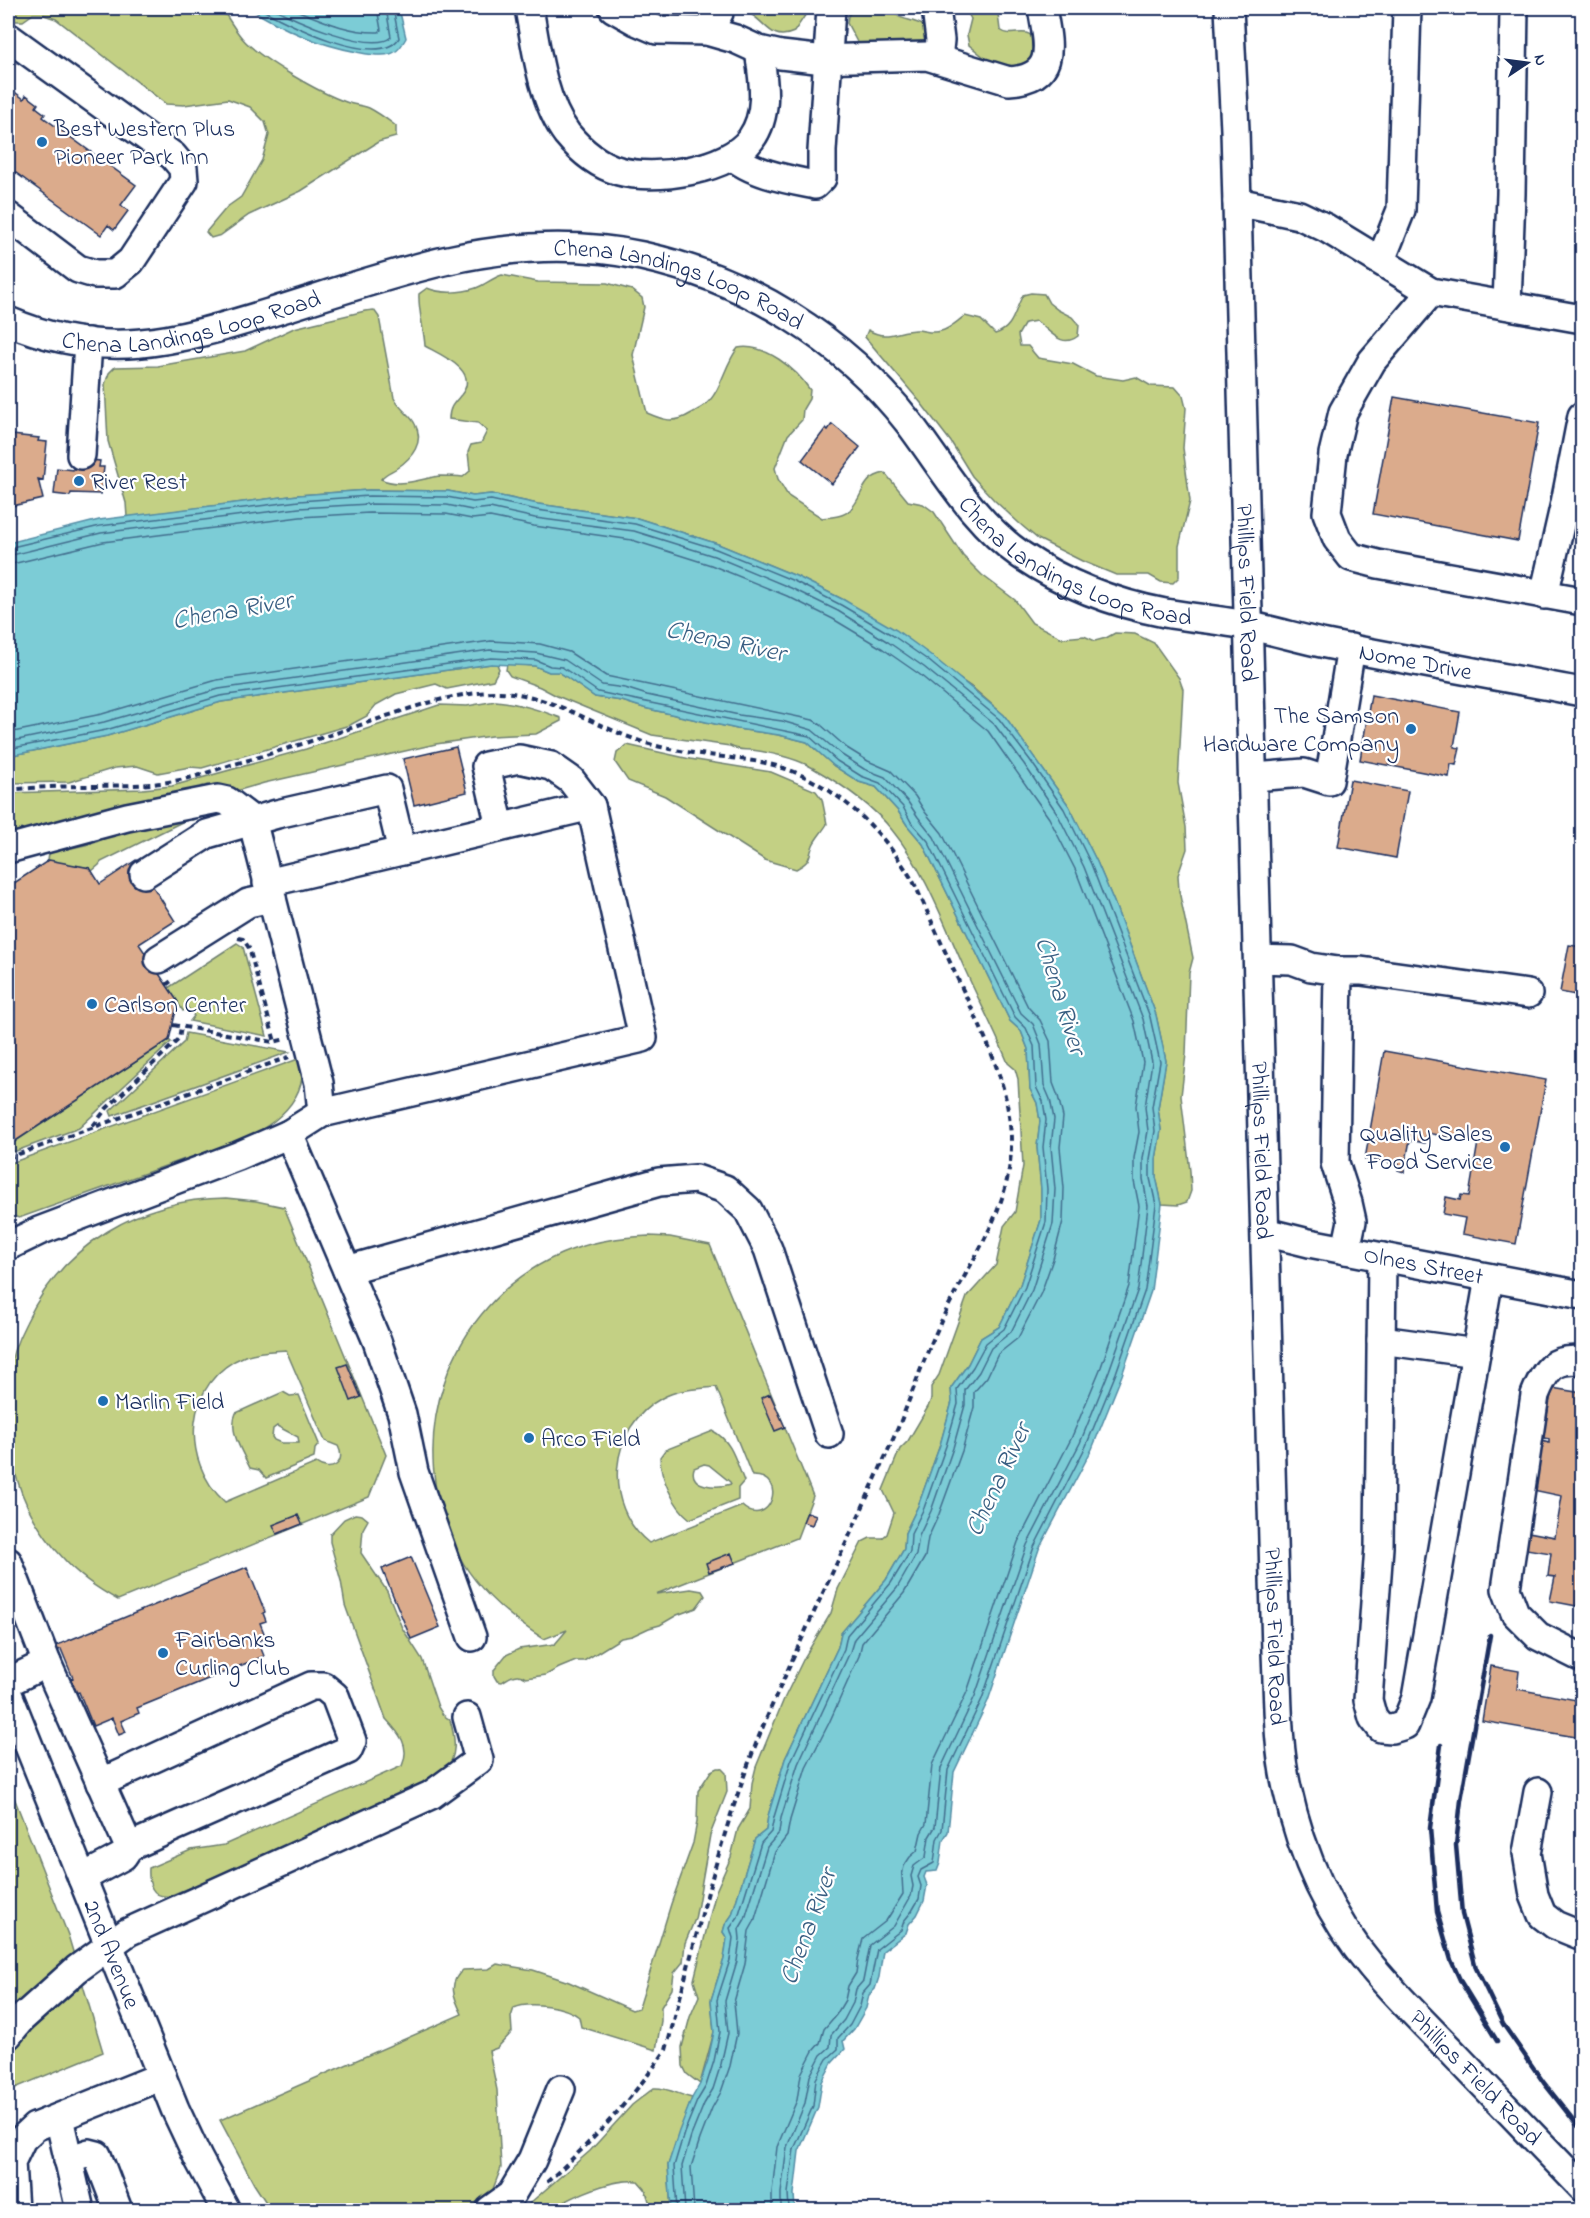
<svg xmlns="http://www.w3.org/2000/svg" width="1590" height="2218" font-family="'Indie Flower',sans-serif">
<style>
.green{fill:#c3d084;stroke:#6f8071;stroke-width:1.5;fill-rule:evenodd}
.water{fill:#7cccd6;stroke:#558da6;stroke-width:1.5}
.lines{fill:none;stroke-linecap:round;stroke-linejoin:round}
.shore{stroke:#426e8e;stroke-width:1.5}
.building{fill:#dbab8c;stroke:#1b2f5e;stroke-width:1.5}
.minor-casing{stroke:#1b2f5e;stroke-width:32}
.path{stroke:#1b2f5e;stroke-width:4;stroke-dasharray:6 4.5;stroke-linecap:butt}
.minor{stroke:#fff;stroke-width:27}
.rail{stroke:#1b2f5e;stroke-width:4.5}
.poi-dot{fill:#1f6fb2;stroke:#fff;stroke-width:2}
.labels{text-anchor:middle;stroke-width:4.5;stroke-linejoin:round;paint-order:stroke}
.poi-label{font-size:24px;fill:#1b2f5e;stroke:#fff;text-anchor:start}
.street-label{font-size:24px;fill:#1b2f5e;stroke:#fff}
.water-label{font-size:26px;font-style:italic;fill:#385e82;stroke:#fff}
</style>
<rect width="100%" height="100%" fill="#fff"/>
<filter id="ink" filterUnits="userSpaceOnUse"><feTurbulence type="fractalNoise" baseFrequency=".0167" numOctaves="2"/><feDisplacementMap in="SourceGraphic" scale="12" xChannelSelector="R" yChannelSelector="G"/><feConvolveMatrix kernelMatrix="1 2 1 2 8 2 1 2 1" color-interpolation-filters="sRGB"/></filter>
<g filter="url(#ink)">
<path class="green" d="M8,8H193L226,15C231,23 236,31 242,38C260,59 320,93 346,102C353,105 362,105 369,108C379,113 388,120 396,126V137L378,142L301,191L249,215L221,235L211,238L206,232L227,207L241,197L262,160L269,135L265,122L250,107L228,99L184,105L166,104L56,19L41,14H33L23,21H8Z
M646,8H702L703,12L700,17L669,18Z
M731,8H810L794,32C772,42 767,24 752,15C747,12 739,12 733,11Z
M854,8H891C897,21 910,18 922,25L926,35L924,44L867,47L857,42L847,23L848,16Z
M965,8H1003L998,14L1000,30C1015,41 1031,20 1037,49L1027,65L995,66L969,45L967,35L971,19Z
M502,275L538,282L607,283L632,290L642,298L644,307L633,355L647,413C663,420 674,424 690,414C695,411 702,408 706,404C721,392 725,363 738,348C765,343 796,369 810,390L809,399L803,409L802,420L788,435L775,468L778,479L788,496L822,518C831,517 843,517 850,510C865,495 860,478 885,473L908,501L923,504L934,512L963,556L982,575L1015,600L1032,623L1062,638L1084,636L1095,641L1106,638L1115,633L1135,634L1154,643L1179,678L1183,689L1178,783L1186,827L1187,849L1178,875L1179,891L1193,958L1189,973L1186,1054L1181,1096L1190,1171L1191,1191L1187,1202L1178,1205L1162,1204L1156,1177V1159L1161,1130L1158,1108L1166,1061L1156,1015L1114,902L1097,862L1069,806L1004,715L973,688L844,600L796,576L718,544L637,518L538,504L491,494L473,496L448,491L369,490L298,495L127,517L126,503L108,441L105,384L109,373L115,367L158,366L245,351L294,328L365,311L374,310L379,317L394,398C400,410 411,415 415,424C425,442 412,458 397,468C391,472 385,473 381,479C399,488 420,479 439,476C447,476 455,476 463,477L470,471L468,452L471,445L481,443L487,431L478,423L449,419C449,407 454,403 461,395C481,371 441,355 425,346C424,329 418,310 419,294L427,288C441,294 461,293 476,288C485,285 492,278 502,275Z
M1031,293L1044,294L1049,303L1058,310L1072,317L1079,325L1078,336C1061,349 1051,331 1036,321L1025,323L1018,335L1020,346H1028L1038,358L1073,364L1096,376L1123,380L1136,377L1151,386L1175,387L1183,396L1186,408L1183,448L1190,501L1179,546V577L1173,583L1161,582L1149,575H1116L1082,561L1038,539L1020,524L994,500L972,476L951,442L921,403L865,337L868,330C889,342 898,329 918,330C927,331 932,334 941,331C950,329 958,320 965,316L981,320L995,334C1014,328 1014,311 1023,295Z
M491,664H497L499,669L493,680L447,689L436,684L396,694L376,705L367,716L350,725L202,768L190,767L158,773L137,766L115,768L69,782L8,783V756L107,736L221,702Z
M507,664L535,666L549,672H559L595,697L622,701L644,708L737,729L779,735L807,742L834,766L859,782L876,787L898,811L907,825L923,844L1010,1021L1021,1031L1028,1049L1030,1089L1037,1103L1040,1121L1037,1147L1041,1189V1220L1020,1285L999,1327L981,1338L968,1364L951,1388L952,1402L940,1445L918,1506L905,1533L904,1549L886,1580L841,1633L838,1647L785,1759L768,1816L766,1830L755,1839L732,1915L725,1925L723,1932L727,1938L724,1959L711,2000L714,2032L700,2084L687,2074L683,2066L682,2047L690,2017L699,1996L694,1980L716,1891L731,1857L738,1829L750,1809L752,1783L756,1767L784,1699L804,1658L831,1613L838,1589L862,1542L870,1538H882L887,1534L894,1513L883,1490L900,1449L908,1441L928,1407L931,1399V1387L939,1375L967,1297L996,1265L1004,1226L1015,1212L1023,1166L1018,1079L1015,1069L1008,1063C994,1029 977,997 962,963C942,918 924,869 892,830C872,805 841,784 813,768C796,758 772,753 752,750C743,749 739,751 730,746L652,735L557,696L540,687L510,676L506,670Z
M496,701C518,703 540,710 561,718V721L536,734L491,736L436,744L264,783L229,793L8,838V793L143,789L172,786L306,749L439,705L467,706Z
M627,745L690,759L771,772L816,791L822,799L827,824C823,831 816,838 813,845C808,859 811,861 796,869L765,860L665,796L628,781L615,762L617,753Z
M227,806L192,820L190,818L182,822L101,862L99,865L92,871L90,868L48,861L49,853L94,843L130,827Z
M237,943L243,947L267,1036L190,1021L194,1016L188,1008L183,1011L168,988Z
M186,1033L289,1052L112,1116L110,1111L184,1042Z
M169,1040L171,1042L79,1128L8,1154V1146Z
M301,1058C307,1084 294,1105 274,1121C248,1141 212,1150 182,1160C128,1179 73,1199 19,1218L10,1215L8,1216V1164Z
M226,1198L256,1201L284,1207L386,1455L369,1497L118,1600C98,1589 79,1576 64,1559C26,1519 8,1469 8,1415C8,1403 6,1390 8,1379C10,1359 17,1340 26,1323C63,1244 140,1199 226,1198ZM286,1350L325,1441L338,1446C347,1463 331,1474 316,1463L225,1502C179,1461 184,1380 245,1356C258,1351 273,1351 286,1350Z
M649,1236L670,1237L710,1245L813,1496L797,1538L656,1594L691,1589L702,1591L705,1596L696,1608L677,1615L660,1625L649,1628L632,1636L621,1638L584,1661H576L559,1668L546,1675L526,1678C517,1672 511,1676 502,1682L497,1681L494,1676V1670L506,1655L519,1649L555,1644L567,1630L544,1639C510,1618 477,1590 458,1554C400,1444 446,1304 561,1254C589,1242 619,1237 649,1236ZM716,1387L752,1476C790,1475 769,1531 742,1506L649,1543C602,1506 608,1427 662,1398C678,1389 698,1389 716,1387Z
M283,1392L290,1396L299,1395L319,1444L315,1449L314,1458L266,1478L259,1470L250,1468C242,1451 228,1431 236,1413ZM277,1426L298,1437L299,1443H281L274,1440L272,1437L273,1429Z
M713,1431C732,1441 736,1462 744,1481L738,1488V1500L690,1519C674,1507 660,1477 660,1457L665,1450ZM704,1464L709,1465L730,1482L731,1484C718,1488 688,1488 694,1468Z
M355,1514L362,1515L368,1520L363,1529L361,1553L387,1591L402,1628L422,1659L438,1707L443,1715L450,1720C456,1740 457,1755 445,1773L376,1811L169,1896C152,1898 148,1884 149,1868L191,1850L224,1845L402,1766C411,1746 399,1733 386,1719L345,1605L341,1581L330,1542V1534L344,1519Z
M717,1768H721L726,1773L727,1792L710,1835L698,1904L695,1919L685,1943L683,1962L674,1973L672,1989L661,2007V2021L656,2050L581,2027L579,2017C566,2006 529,2001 514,2008L511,2017L512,2032L497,2048L489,2051L497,2090L501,2168L490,2197L464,2210H271L254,2184L220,2120L462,2014C454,1998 447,1983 463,1970L489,1969L497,1964L533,1970L569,1982L632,2010L639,2008L671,1904L693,1843L697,1822L698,1791L711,1771Z
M8,1782L68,1935L103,2052L8,2091Z
M654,2088C667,2087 679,2095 692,2098L668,2165L671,2210H652L645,2189L638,2181C614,2179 588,2190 566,2201C561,2203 556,2209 550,2210C542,2213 530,2210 522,2210L590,2151L632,2105Z"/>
<path class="water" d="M249,8H399L406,38C402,45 398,52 390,54C380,57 367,54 357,52C316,44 284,30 249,8Z
M369,490L448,491L473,496L491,494L538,504L637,518L718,544L796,576L844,600L896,630L932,656L1004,715L1069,806L1097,862L1114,902L1156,1015L1166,1061L1158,1108L1161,1130L1156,1159V1177L1162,1204L1151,1291L1122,1375L1092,1449L1039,1549L988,1701L954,1772L948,1832L943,1840L940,1863L937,1871L926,1872L924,1877L927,1885L924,1901L917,1915L909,1924L906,1933L883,1951L879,1977L875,1989L869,1995L866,2008L854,2029L843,2041L845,2049L832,2063L822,2082L818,2107L799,2151L794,2194L795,2210H671L668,2165L679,2131L692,2098L700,2084L708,2060L714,2032L711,2000L724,1959L727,1938L723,1932L725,1925L732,1915L755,1839L766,1830L768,1816L785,1759L838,1647L841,1633L886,1580L904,1549L905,1533L918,1506L940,1445L952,1402L951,1388L968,1364L981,1338L999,1327L1020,1285L1041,1220V1189L1037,1147L1040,1121L1037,1103L1030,1089L1028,1049L1021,1031L1010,1021L923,844L907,825L898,811L876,787L859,782L834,766L807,742L779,735L737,729L644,708L622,701L595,697L559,672H549L535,666L491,664L221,702L107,736L8,756V543L99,520L298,495Z"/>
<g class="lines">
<path class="shore" d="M260,8C284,23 379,70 399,38L393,8
M274,8C293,20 373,54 391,37L386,8
M291,8C319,19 348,33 379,32L381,30L377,8
M8,548L100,526L299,501L369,496L447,497L473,502L491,500L537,510L635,524L716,549L794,581L841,605L892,635L929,661L999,719L1030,760L1064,809L1091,864L1150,1017L1160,1062L1152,1107L1155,1131L1150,1159V1178L1156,1205L1145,1290L1116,1373L1086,1446L1034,1547L982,1699L948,1770L942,1830L937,1839L934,1863L921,1870L918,1877L921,1886L919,1899L912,1911L904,1921L901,1930L877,1949L870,1985L863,1993L860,2006L850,2025L838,2038V2049L827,2059L816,2079L813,2106L794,2149L788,2193L789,2210
M8,556L101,533L299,508L369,504L447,505L472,510L490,508L535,518L634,531L714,556L791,588L838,611L888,642L924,667L994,724L1024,764L1057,813L1084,867L1143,1019L1152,1062L1145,1107L1148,1131L1143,1158V1179L1148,1206L1138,1289L1109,1371L1080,1443L1027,1545L975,1696L941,1768L935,1827L929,1837L926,1857L914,1866L911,1876L913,1886L911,1896L894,1926L870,1945L863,1981L856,1989L853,2003L844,2020L831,2035L830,2047L821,2055L810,2076L805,2103L787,2147L781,2193V2210
M8,565L103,542L300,517L369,513L446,514L472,519L490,517L534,526L632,540L711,565L787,596L833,619L883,649L919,674L988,731L1049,818L1076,871L1134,1021L1143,1062L1136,1106L1139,1132L1134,1158V1181L1139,1206L1129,1286L1101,1367L1071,1439L1018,1542L967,1692L932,1765L926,1824L921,1833L917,1851L910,1857L904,1866L902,1876L903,1894L886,1921L863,1939L858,1959L856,1973L848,1986L845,2000L836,2015L824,2029L820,2043L813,2051L801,2074L797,2100L777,2147L772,2192V2210
M8,733L102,714L217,680L491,641L540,644L569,652L606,676L813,720L821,725L847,748L868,761L891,771L915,796L925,812L942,833L1028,1007L1040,1020L1050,1041L1053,1083L1058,1096L1063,1117L1060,1147L1064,1188L1063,1221L1053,1259L1041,1293L1018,1338L998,1354L987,1377L974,1392V1407L962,1451L939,1514L928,1538L925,1557L904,1593L862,1643L859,1656L829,1723L806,1768L790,1820L787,1836L775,1852L754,1922L749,1931L745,1964L734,2002L737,2033L730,2066L721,2092L712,2108L700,2139L691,2167L694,2210
M8,742L104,722L219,689L490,650L536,653L565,660L602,685L625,688L647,695L739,715L782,721L812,730L842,755L864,769L885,777L908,802L918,817L934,837L1021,1013L1033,1024L1041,1044L1044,1085L1050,1099L1054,1119L1051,1147L1055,1189L1053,1224L1032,1290L1011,1332L991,1348L979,1372L965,1390V1405L953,1448L931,1511L919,1536L916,1555L897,1588L854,1639L850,1652L798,1764L781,1818L779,1833L767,1847L745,1919L739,1929L740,1939L737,1961L725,2001L728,2033L721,2064L713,2089L704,2104L691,2136L682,2166L685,2210
M8,749L106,730L220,696L491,658L536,660L550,666L562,667L598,692L809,736L837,761L861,776L880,783L903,807L911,822L928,841L1015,1017L1026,1028L1034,1046L1036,1087L1043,1101L1046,1120L1043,1147L1047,1189L1046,1222L1025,1287L1004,1329L986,1343L973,1367L957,1389L958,1404L946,1446L924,1508L911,1534L910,1552L891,1583L847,1635L844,1649L791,1761L774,1817L771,1832L761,1843L738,1917L730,1928L733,1938L730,1960L717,2000L720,2032L714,2061L706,2086L697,2101L684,2133L674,2166L677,2210"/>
</g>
<path class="building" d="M8,87L24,99L26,95L38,104L36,107L45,114L43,117L136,185L121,205L128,211L114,230L108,225L101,235L8,167Z
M1394,397L1539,423L1518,541L1373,514Z
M832,424L860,447L832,484L802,460L826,428L828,430Z
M12,435L39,438L38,441L47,442L43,480L38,479L43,499L8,507V453L10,454Z
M80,459L100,461L99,467H104L101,494L71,493L70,496L54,494L57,468L73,470V467L77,468Z
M1371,695L1460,712L1454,747L1460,748L1456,765L1451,764L1449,777L1360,760Z
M456,747L467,792L414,805L403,759Z
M1350,780L1408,791L1396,858L1338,847Z
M49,860L90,868L100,884L136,860L175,921L139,944L178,1002L169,1040L8,1146V887Z
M1569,945L1582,947L1581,996L1560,992Z
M1384,1051L1546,1080L1516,1244L1462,1234L1465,1218L1443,1214L1446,1197L1460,1200L1461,1195L1469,1196L1478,1142L1427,1133L1425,1143L1410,1140L1404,1172L1398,1170L1399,1164L1365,1159Z
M347,1364L361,1397L351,1401L338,1367Z
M1552,1388L1582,1393V1607L1550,1601L1555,1577L1548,1576L1551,1553L1520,1548L1523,1531L1555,1537L1562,1496L1533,1490L1542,1441L1549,1443V1439L1543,1438Z
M770,1394L785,1427L775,1431L761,1398Z
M807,1512L816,1515L812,1525L803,1522Z
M298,1515L302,1524L277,1534L273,1525Z
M731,1553L735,1563L709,1572L706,1563Z
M411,1557L440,1627L411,1639L382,1569Z
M247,1567L265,1612L263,1613L266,1621L260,1623L266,1638L258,1641L264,1656L137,1708L139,1713L121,1721L126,1732L119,1735L112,1718L93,1726L79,1692L74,1693L68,1680L73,1678L61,1649L57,1651L55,1646Z
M1491,1666L1519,1671L1517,1689L1582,1701V1738L1482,1721Z
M52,2203L54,2210H28L27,2208Z"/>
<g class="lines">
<defs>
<g id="minor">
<path d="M529,8C536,47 542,101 567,134C581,151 598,165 619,171C654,181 728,171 751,139C770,113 763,79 759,50"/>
<path d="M613,8L636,21L657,30L707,31L735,39L759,50L781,55L816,59L927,56L1009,81C1059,78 1048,43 1042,8"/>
<path d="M936,8L940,40L938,59"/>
<path id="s1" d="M1229,8L1235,130L1276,1652C1278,1697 1277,1744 1287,1788C1301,1853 1329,1916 1372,1967C1398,1998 1428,2027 1456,2056C1498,2100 1540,2143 1582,2187"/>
<path d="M707,31L719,13V8"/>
<path d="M8,37L173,156L183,168L184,181L131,261L115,274H95L78,269L8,216"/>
<path d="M733,156C750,173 791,180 815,185L822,178V151L831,8"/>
<path d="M1237,202L1299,215L1326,228L1431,292L1582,319"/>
<path d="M1381,260L1401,210L1407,8"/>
<path d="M1431,292L1372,361L1343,412L1333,454L1327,513L1337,539L1351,557L1378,564L1582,601"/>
<path d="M1507,305L1511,194L1514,8"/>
<path id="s2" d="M8,321C103,362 175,342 269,313C327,295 385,275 444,261C509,246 576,242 642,256C747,279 843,338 909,423C944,469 972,521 1021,555C1064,584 1113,603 1165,613C1193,618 1222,620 1250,626C1276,631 1301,639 1326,644C1412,661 1497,676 1582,692"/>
<path d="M81,455L88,342"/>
<path d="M1544,595L1565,503L1582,416"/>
<path d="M1254,777L1304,773L1329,781L1351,648"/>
<path d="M8,849L127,817L218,799L227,801L252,820L319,1083L322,1113L289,1134L238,1156L39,1231L8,1246"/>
<path d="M144,874L207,834L277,814L387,789L402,851"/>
<path d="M267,883L591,806"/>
<path d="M159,959L248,903L272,898"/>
<path d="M1258,959L1292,960L1311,967L1338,971L1335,1163L1348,1203L1352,1221L1346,1250"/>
<path d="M1338,971H1361L1528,994"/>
<path d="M322,1113L643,1038L591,806L571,780L551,766L519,759L486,766L500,827"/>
<path d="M289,1134L377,1341L402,1414L414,1472L472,1637"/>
<path id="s3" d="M1265,1232L1309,1243L1582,1295"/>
<path d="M1382,1257L1379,1547L1368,1700L1373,1718L1381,1728L1392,1729L1405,1725L1416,1698L1489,1278"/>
<path d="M347,1270L659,1182L696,1179L725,1189L748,1210L768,1249L829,1434"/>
<path d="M1381,1340L1476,1353"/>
<path d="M1582,1361C1553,1357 1545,1370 1535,1395L1506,1589L1515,1613L1538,1636L1582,1658"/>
<path d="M8,1562L47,1663L129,1847L123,1856L82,1878"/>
<path d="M8,1682L47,1663"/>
<path id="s4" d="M8,1694L175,2109L198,2158L226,2210"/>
<path d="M100,1783L311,1686H323L335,1696L352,1741L348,1750L129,1847"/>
<path d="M1538,1792L1527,1853L1534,1895L1542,1915L1555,1925L1582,1936"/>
<path d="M8,2035L21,2019L77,1969L128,1932L431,1795L479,1760L467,1717"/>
<path d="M59,2118L80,2210"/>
<path d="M68,2160L89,2153L97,2155L118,2210"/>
<path d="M14,2210L11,2162L22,2139L35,2127L162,2076"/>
<path d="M490,2210L511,2195L532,2160L561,2089"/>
</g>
</defs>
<use href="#minor" class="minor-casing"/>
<path class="path" d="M8,790C37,787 67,786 96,786C122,785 148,786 174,781C193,778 212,771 231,765C278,752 325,737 372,721C411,708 454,692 496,692C545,692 589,723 634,739C675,754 718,755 760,762C826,774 881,826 914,883C930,917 945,952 961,986C985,1037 1012,1089 1011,1147C1010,1214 965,1267 939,1326C922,1362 910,1401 894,1437C855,1526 813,1612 774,1701C724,1812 698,1933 666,2050C632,2099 592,2142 547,2182
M238,938L243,939L249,948L275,1042
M166,985L174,979
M173,1025L273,1042L286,1039
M93,1126L106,1109L179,1039L181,1027
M8,1158L289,1057
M8,1644L13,1657
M249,2203L254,2210"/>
<use href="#minor" class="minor"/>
<path class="rail" d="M1490,1635L1461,1800L1456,1845L1462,1914L1476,1968L1503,2024L1544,2083L1578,2126
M1441,1745L1430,1828L1437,1912L1451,1960L1461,1982L1497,2041"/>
</g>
</g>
<g class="poi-dot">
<circle cx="42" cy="142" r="6"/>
<circle cx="79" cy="481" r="6"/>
<circle cx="1411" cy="729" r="6"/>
<circle cx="92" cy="1004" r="6"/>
<circle cx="1505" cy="1147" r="6"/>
<circle cx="103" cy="1401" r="6"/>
<circle cx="529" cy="1438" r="6"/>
<circle cx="163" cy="1653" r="6"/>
</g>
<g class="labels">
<g class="poi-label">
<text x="54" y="136">Best Western Plus<tspan x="54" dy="28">Pioneer Park Inn</tspan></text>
<text x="91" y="489">River Rest</text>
<text x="1399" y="723" text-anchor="end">The Samson<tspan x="1399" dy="28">Hardware Company</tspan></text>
<text x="104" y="1012">Carlson Center</text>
<text x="1493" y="1141" text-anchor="end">Quality Sales<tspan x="1493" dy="28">Food Service</tspan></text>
<text x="115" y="1409">Marlin Field</text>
<text x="541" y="1446">Arco Field</text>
<text x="175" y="1647">Fairbanks<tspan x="175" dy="28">Curling Club</tspan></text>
</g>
<g class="street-label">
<text dy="8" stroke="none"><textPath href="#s2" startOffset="693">Chena Landings Loop Road</textPath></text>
<text dy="8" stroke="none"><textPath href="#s2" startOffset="189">Chena Landings Loop Road</textPath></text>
<text dy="8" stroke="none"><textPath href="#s2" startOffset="1197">Chena Landings Loop Road</textPath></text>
<text dy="8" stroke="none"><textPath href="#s1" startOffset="585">Phillips Field Road</textPath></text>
<text dy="8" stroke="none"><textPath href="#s2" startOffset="1557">Nome Drive</textPath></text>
<text dy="8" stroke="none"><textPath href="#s1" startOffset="1143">Phillips Field Road</textPath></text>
<text dy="8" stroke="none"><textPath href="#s3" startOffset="162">Olnes Street</textPath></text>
<text dy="8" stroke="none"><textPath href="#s1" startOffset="1629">Phillips Field Road</textPath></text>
<text dy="8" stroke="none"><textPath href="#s4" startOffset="280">2nd Avenue</textPath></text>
<text dy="8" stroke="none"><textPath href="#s1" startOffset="2133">Phillips Field Road</textPath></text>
</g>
<g class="water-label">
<text transform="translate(232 609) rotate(-10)" y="9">Chena River</text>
<text transform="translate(726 640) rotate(12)" y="9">Chena River</text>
<text transform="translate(1062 995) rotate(73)" y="9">Chena River</text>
<text transform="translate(997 1479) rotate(-65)" y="9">Chena River</text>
<text transform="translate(807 1926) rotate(-70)" y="9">Chena River</text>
</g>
</g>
<rect width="1590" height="2218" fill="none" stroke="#fff" stroke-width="30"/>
<rect x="15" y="15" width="1560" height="2188" fill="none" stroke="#1b2f5e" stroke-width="2" filter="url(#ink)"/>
<g transform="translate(1527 63) rotate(77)" stroke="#ffffff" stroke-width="4.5" paint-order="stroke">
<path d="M0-4.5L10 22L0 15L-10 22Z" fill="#1b2f5e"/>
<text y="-9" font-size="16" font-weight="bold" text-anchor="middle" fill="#1b2f5e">N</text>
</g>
</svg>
